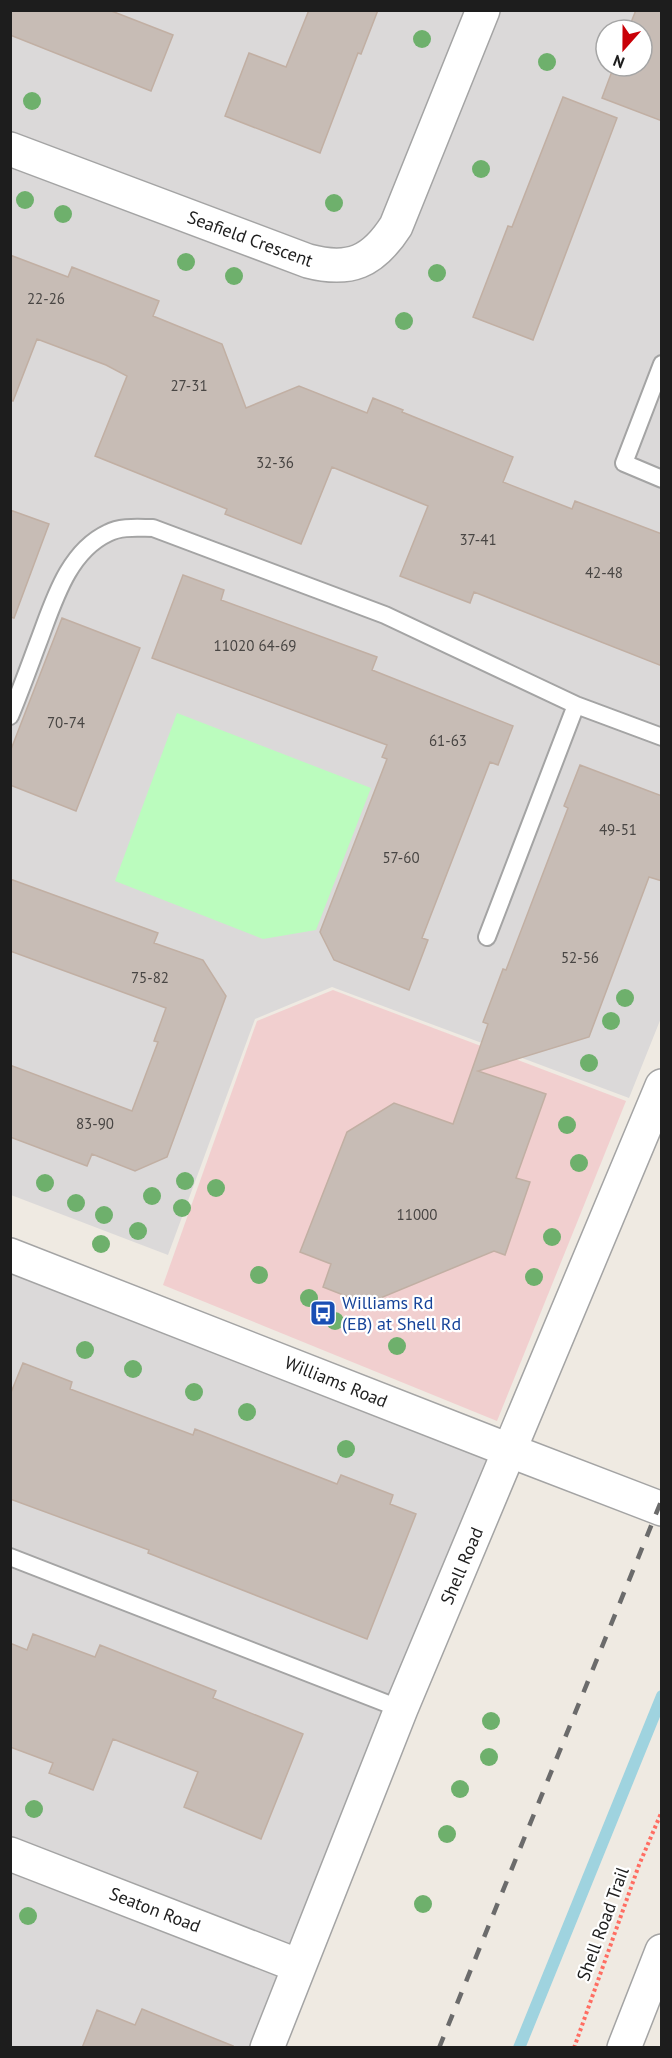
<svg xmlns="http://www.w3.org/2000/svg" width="672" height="2058" font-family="'PT Sans',sans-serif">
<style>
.residential{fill:#dbd9d9;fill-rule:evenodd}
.commercial{fill:#f1cfcf}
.park{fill:#bbfcbe}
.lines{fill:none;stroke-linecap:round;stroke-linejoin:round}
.stream{stroke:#9fd3df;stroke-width:12}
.building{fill:#c7bcb5;stroke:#c1afa3;stroke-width:1.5}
.service-casing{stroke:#a4a4a4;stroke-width:20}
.minor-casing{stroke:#a4a4a4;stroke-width:36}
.tertiary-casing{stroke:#a4a4a4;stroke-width:36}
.path{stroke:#ff6d62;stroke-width:4;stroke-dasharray:3 3;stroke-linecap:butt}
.service{stroke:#fff;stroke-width:16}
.minor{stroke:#fff;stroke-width:33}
.tertiary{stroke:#fff;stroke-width:33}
.rail{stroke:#6b6b6b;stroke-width:4.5;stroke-dasharray:12 12;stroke-linecap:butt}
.tree{fill:#6eb06c}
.labels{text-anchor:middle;stroke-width:4.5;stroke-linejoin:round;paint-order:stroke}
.number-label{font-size:15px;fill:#484543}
.street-label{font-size:18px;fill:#1d1d1d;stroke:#fff}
.transit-label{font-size:18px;fill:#164399;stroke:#fff;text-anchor:start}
</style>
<rect width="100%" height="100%" fill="#efeae2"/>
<path class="residential" d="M10,11H661V1018L629,1098L332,987L255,1019L168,1255L11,1195ZM606,30H642V66H606Z
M10,1265L492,1447L262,2047H11Z"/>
<path class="commercial" d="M333,990L626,1101L497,1421L163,1285L257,1021Z"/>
<path class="park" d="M177,713L371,788L316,930L263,939L115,881Z"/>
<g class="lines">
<path class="stream" d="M519,2048L662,1696"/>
</g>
<path class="building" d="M10,10H109L173,35L151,91L10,35Z
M309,10H378L361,54L358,53L320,153L225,116L249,53L286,67Z
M636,10H662V121L602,98L614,66H642V30H628Z
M563,97L617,118L533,340L473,317L508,226L512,227Z
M10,255L68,277L72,267L159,301L153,316L222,344L246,408L299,386L367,413L373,398L403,410L402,412L513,457L503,482L572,509L575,501L662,534V666L474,592L470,603L400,576L428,506L332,467L301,544L225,514L227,509L95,456L127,376L106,365L37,339L13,401L10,400Z
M10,510L49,524L14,618L10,617Z
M183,575L224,590L221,600L377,657L372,670L513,726L498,765L490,762L422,938L428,940L409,990L334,960L320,932L387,759L382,757L387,745L152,658Z
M62,618L140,648L76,811L10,785V752Z
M580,765L662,796V881L649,877L589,1037L478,1071L546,1094L516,1178L530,1182L505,1255L494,1251L366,1304L323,1287L331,1264L300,1252L347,1132L394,1103L453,1124L488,1024L483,1022L503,969L506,970L568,808L564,806Z
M10,879L158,933L154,943L203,960L226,996L167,1157L135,1171L92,1154L87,1166L10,1137V1065L132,1111L158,1042L154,1041L166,1008L10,951Z
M23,1363L72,1382L70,1389L193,1435L195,1429L337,1484L341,1475L393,1495L390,1504L416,1514L367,1639L148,1553L149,1550L10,1499V1395Z
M33,1634L95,1657L100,1645L216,1691L213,1698L303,1734L261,1839L184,1807L198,1772L113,1739L93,1790L49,1773L53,1763L10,1747V1643L27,1650Z
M142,2009L233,2046L232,2048H82L97,2010L135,2025Z"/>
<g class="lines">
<defs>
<path id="service" d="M662,364L624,463L662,479
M10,716C20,692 29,667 38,643C53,604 67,552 108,533C121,526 139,528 153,528L385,615L576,705L662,737
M487,937L576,705
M10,1557L401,1709"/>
<path id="minor" d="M10,149L308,261C350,272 373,262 396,226L483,10
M10,1854L299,1966
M267,2048L401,1709L662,1086
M624,2048L662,1951"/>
<path id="tertiary" d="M10,1255L511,1451L662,1509"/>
</defs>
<use href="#service" class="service-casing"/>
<use href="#minor" class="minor-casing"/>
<use href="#tertiary" class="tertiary-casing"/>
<path class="path" d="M574,2048L639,1865L662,1811"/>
<use href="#service" class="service"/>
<use href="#minor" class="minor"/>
<use href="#tertiary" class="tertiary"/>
<path class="rail" d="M439,2048L662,1499"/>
</g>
<g class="tree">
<circle cx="422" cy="39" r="9"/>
<circle cx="547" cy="62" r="9"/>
<circle cx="32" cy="101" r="9"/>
<circle cx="481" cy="169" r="9"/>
<circle cx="25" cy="200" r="9"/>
<circle cx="334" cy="203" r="9"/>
<circle cx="63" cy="214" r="9"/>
<circle cx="186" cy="262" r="9"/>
<circle cx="437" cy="273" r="9"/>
<circle cx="234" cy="276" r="9"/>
<circle cx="404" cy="321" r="9"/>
<circle cx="625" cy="998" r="9"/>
<circle cx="611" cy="1021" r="9"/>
<circle cx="589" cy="1063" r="9"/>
<circle cx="567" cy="1125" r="9"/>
<circle cx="579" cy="1163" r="9"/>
<circle cx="185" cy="1181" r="9"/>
<circle cx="45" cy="1183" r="9"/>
<circle cx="216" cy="1188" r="9"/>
<circle cx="152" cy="1196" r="9"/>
<circle cx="76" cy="1203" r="9"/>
<circle cx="182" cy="1208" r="9"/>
<circle cx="104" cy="1215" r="9"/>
<circle cx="138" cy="1231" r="9"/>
<circle cx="552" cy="1237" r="9"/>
<circle cx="101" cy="1244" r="9"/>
<circle cx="259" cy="1275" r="9"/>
<circle cx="534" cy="1277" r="9"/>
<circle cx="309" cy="1298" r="9"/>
<circle cx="335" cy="1321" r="9"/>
<circle cx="397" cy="1346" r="9"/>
<circle cx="85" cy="1350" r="9"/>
<circle cx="133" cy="1369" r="9"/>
<circle cx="194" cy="1392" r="9"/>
<circle cx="247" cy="1412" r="9"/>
<circle cx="346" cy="1449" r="9"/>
<circle cx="491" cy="1721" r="9"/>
<circle cx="489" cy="1757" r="9"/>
<circle cx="460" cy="1789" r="9"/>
<circle cx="34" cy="1809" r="9"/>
<circle cx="447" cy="1834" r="9"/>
<circle cx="423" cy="1904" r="9"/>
<circle cx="28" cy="1916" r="9"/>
</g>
<defs>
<symbol id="bus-square" viewBox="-11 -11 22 22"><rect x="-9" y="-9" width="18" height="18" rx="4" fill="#1a4fb4" stroke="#fff"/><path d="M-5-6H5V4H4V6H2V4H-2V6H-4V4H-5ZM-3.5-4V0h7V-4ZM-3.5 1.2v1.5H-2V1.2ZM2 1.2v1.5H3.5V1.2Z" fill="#fff"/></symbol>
</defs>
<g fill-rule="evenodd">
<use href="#bus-square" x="308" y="1298" width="30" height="30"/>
</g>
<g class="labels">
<g class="number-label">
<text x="46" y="304">22-26</text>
<text x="189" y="391">27-31</text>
<text x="275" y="468">32-36</text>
<text x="478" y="545">37-41</text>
<text x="604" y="578">42-48</text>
<text x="255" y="651">11020 64-69</text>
<text x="66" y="728">70-74</text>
<text x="448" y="746">61-63</text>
<text x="618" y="835">49-51</text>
<text x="401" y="863">57-60</text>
<text x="580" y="963">52-56</text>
<text x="150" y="983">75-82</text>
<text x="95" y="1129">83-90</text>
<text x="417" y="1220">11000</text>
</g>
<g class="street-label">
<text transform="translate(250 239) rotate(20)" y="6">Seafield Crescent</text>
<text transform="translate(336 1382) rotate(22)" y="6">Williams Road</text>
<text transform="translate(462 1566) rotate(-67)" y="6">Shell Road</text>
<text transform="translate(155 1910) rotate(21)" y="6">Seaton Road</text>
<text transform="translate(603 1924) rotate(-70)" y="6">Shell Road Trail</text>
</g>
<g class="transit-label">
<text x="342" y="1309">Williams Rd<tspan x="342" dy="21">(EB) at Shell Rd</tspan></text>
</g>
</g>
<rect width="672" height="2058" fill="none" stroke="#1d1d1d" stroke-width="24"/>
<g transform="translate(624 48) rotate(201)"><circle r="28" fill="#ffffff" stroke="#a5a5a5" stroke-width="1.5"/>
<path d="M0-4.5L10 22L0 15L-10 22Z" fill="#c90007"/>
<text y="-9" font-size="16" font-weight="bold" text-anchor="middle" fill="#1d1d1d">N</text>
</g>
</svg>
